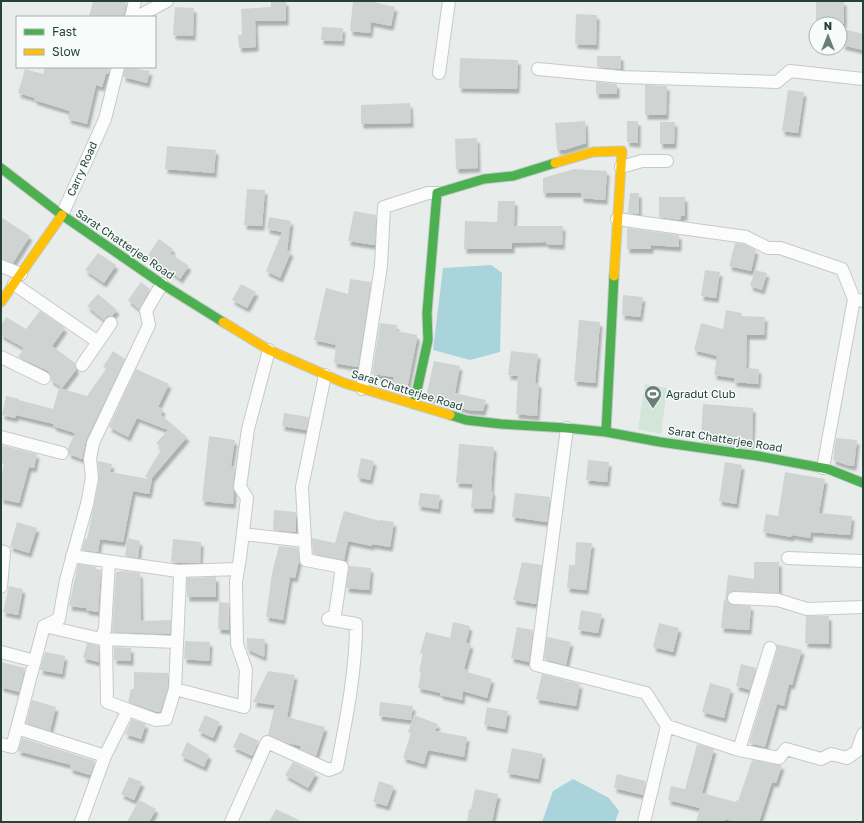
<svg xmlns="http://www.w3.org/2000/svg" width="864" height="823" font-family="'Golos Text',sans-serif">
<style>
.green{fill:#d1e6d8}
.water{fill:#a9d4db}
.building{fill:#cfd4d2;filter:url(#shadow)}
.lines{fill:none;stroke-linecap:round;stroke-linejoin:round}
.street-casing{stroke:#c5cac8;stroke-width:14}
.fast-casing{stroke:#c3cbc8;stroke-width:11}
.slow-casing{stroke:#c3cbc8;stroke-width:11}
.street{stroke:#fcfcfc;stroke-width:12}
.fast{stroke:#4caf50;stroke-width:9}
.slow{stroke:#ffc107;stroke-width:9}
.labels{text-anchor:middle;stroke-width:3;stroke-linejoin:round;paint-order:stroke}
.street-label{font-size:11px;fill:#24423a;stroke:#f7fbf9}
.poi-label{font-size:11px;fill:#24423a;stroke:#f7fbf9;text-anchor:start}
</style>
<defs>
<filter id="shadow"><feDropShadow dx="2.5" dy="4.5" stdDeviation="1" flood-color="#0004"/></filter>
</defs>
<rect width="100%" height="100%" fill="#e8edeb"/>
<path class="green" d="M645,384L667,388L661,434L638,429Z"/>
<path class="water" d="M491,265L502,273L500,352L470,360L433,350L443,268Z
M573,779L609,798L619,811L615,822H542L553,791Z"/>
<path class="building" d="M93,1H127L123,17H89Z
M271,1H286V21H255L256,47L239,48L238,35H242L241,9L271,7Z
M353,1H369L395,7L391,26L371,22L370,33L350,31Z
M816,1H844V24H816Z
M175,7L194,8L193,36L173,35Z
M576,14L597,15L596,45L575,44Z
M322,27L343,28L342,41L321,40Z
M840,28L863,34V50L842,45L844,40H840Z
M597,56H621V69L597,67Z
M460,58L518,60L517,89L459,88Z
M45,67H110L108,74H106L102,87L96,85L87,124L68,119L70,111L34,100L35,98L18,93L25,69L43,74Z
M125,67L150,71L147,83L123,77Z
M596,82L617,84V94H596Z
M645,85L667,86L666,115H645Z
M788,90L804,92L798,133L782,131Z
M410,103L411,123L361,124V105Z
M585,121L586,143L564,150H557L555,123Z
M627,121H638V143L627,142Z
M660,122H675L674,144H660Z
M477,138L478,168L456,169L455,139Z
M167,146L216,150L214,173L165,169Z
M574,169L607,171L605,200L581,198V193H543V178Z
M247,189L265,190L262,226L244,225Z
M630,193H639V214L628,213Z
M659,197H685V216H681L680,220L659,217Z
M498,201H515L514,226H563L562,245L546,244V242L512,243V249H464L465,221L497,222Z
M354,211L376,215L375,245L348,241Z
M1,217L30,236L13,263L1,259Z
M269,217L291,221L287,250L291,252L280,278L266,271L282,232L267,229Z
M627,228L679,235V247L651,245V249H627Z
M159,239L173,249L170,253L189,266L180,279L148,255Z
M735,243L744,244L756,250L751,271L729,266Z
M98,253L116,265L104,283L85,270Z
M705,270L720,272L716,298L701,296Z
M755,270L767,273L762,290L750,286Z
M350,279L371,282L358,367L334,363L336,345L314,340L326,288L348,294Z
M141,282L150,289L139,309L128,300Z
M241,284L256,292L247,308L232,300Z
M98,294L117,310L112,316H107L104,320L87,306Z
M623,295L643,297L640,317L622,315Z
M726,310L742,313L741,316L765,317L764,335H747L746,368L759,369L758,384L734,382V378L714,375L717,356L694,350L701,323L723,329Z
M40,311L65,328L52,346L75,363L76,370L62,388L51,380L50,374L48,371L18,357L24,348L1,335V326L6,317L26,329Z
M579,320L600,322L595,383L574,381Z
M380,323L397,325L396,331L417,335V339L407,389L392,386L394,377L372,374Z
M113,351L125,359L86,440L82,459L69,454L68,448L75,433L53,426L54,424L16,415L15,418L2,415L6,396L19,399V400L53,409L59,388L87,396L106,369L103,367Z
M511,351L538,354L535,383H539L537,416L516,414L518,376L508,375Z
M434,361L460,366L455,393L486,400L483,411L468,410L426,397Z
M136,369L169,384L158,407L163,409L161,415L187,437L151,479H152L149,494L133,491L123,542L100,539L98,552L82,550L85,539H87L99,479L98,461L112,464L110,472L149,479L145,476L162,448L156,443L168,430L137,418L128,437L109,427Z
M703,404L753,408L752,444L701,437Z
M284,413L309,417L306,430L282,426Z
M209,436L235,440L231,466L235,467L233,486L234,492L233,504L202,501Z
M836,438L857,440L854,466L847,465L833,460Z
M459,444L494,447L491,491H493L491,509L471,508L473,484L456,483Z
M1,445L37,454L34,468L29,467L19,503L1,499V477L5,461L1,460Z
M361,458L374,461L370,480L357,477Z
M588,460L609,462L607,482L586,480Z
M725,462L742,465L736,504L719,501Z
M785,472L825,479L819,513L852,516L850,535L811,532L810,538L792,535L791,537L763,532L766,514L778,516Z
M420,493L440,495L438,509L418,506Z
M515,493L550,497L547,522L512,517Z
M274,510L296,512V532L273,530Z
M344,511L380,521V520L394,522L390,547L372,544V546L348,541L344,560L313,554L312,538L335,543Z
M17,522L37,528L29,553L10,547Z
M128,538L140,541L138,558L125,556Z
M173,539L201,542L200,563H178L171,562Z
M576,542L592,543L586,590L567,588L569,565H575Z
M279,546L298,548L299,561L295,578L290,577L283,620L266,617L272,573Z
M522,562L542,565L536,604L513,600Z
M754,562H779V593L734,591L730,592L727,598L730,604L751,606L749,630L721,628L724,600H725L728,575L754,579Z
M78,564L96,567V569L101,570L98,612L86,610V608L69,606Z
M349,566L371,568L369,590L346,588Z
M123,571L140,573L141,621L171,620L170,634L112,632L116,572Z
M216,577V597H187V578Z
M9,586L23,589L18,615L3,612Z
M219,602L229,603V630L218,629Z
M581,610L602,614L598,633L578,630Z
M806,616H829V644L805,643Z
M453,622L470,626L466,643L471,644L464,669L467,670V672L492,679L487,698L463,691L462,700L440,695L441,693L418,688L421,672L419,671L423,654L420,653L426,632L450,638Z
M659,623L679,628L673,652L653,647Z
M517,627L533,630L529,662L511,658Z
M547,637L571,642L566,665L544,659Z
M247,638L265,639L264,657L247,649Z
M185,641L210,642L209,661L184,659Z
M87,643L99,646V662L83,658Z
M776,644L802,650L792,685L789,684L784,706L777,704L765,747L749,743L777,650Z
M114,647L131,648V661L114,660Z
M45,652L65,656L62,674L40,670Z
M1,662L25,668L19,692L1,687Z
M741,664L756,668L750,690L736,686Z
M268,671L295,675L287,717L325,727L316,756L300,749L301,746L287,743L268,735L275,705L253,702Z
M134,672L168,673V688L160,712H157L128,702L131,689H134Z
M542,674L580,684L576,706L536,699Z
M710,683L731,689L724,718L702,712Z
M32,700L56,707L50,731L26,723Z
M380,702L413,706L411,720L379,716Z
M487,707L508,711L505,729L484,725Z
M205,715L220,722L213,738L198,731Z
M414,715L438,724L435,731L467,737L464,757L428,750L424,764L403,758L411,733L408,732Z
M132,719L146,724L141,739L125,734Z
M240,732L259,741L252,756L233,747Z
M22,738L95,761L90,775L70,769L71,765L18,751Z
M187,742L209,755L204,767L181,756Z
M697,744L714,749L702,793L736,802V800L738,801L752,760L782,765L776,783L772,782L759,822H735L725,819L724,822H696L700,808L668,800L671,786L685,789Z
M512,748L543,754L538,779L507,773Z
M293,762L316,773L308,788L285,775Z
M617,774L646,781L643,795L614,788Z
M129,777L142,782L134,800L121,794Z
M379,781L394,786L387,806L373,802Z
M475,789L498,794L492,822H467L469,809H471Z
M139,800L156,809L149,822H127Z
M276,809L303,822H269Z"/>
<g class="lines">
<defs>
<path id="street" d="M131,17L135,1
M137,17L167,1
M538,69L622,77L777,82L790,71L863,79
M439,73L449,1
M621,167L642,161H667
M62,215L105,119L118,67
M617,219L746,237L768,248H780L842,269L854,299
M1,266L21,274
M14,284L98,342L111,323
M1,357L44,378
M82,365L98,342
M362,389L381,266L384,207L428,193H437
M567,428L536,665L646,693L667,726
M1,437L62,453
M823,468L854,299L863,301
M243,534L305,541
M1,551L4,552L1,587
M72,556L178,571
M788,558L863,561
M734,598L778,600L807,609L863,607
M44,626L59,619L66,580L87,504L92,478L90,459L93,443L149,325L146,311L162,284
M101,639L177,642
M106,639L107,702L156,720L166,719L175,689L180,577L178,571L238,569
M1,652L35,661
M175,689L244,707L246,670L237,644L236,582L240,558L247,498L240,487L248,429L269,350
M17,728L105,756
M1,744L12,747L44,626L101,639L105,629L109,562
M739,750L779,758L786,749L821,759L831,754L847,758L857,751L863,734
M81,822L105,756L128,710
M231,822L267,742L329,770L337,767C346,720 356,672 356,624L328,619L335,615L342,567L306,560L302,487L325,375
M644,822L667,726L739,750L770,648"/>
<path id="fast" d="M1,168L62,215L162,284L223,322
M414,404L428,340L427,313L437,193L484,179L513,176L555,163
M450,415L466,420L501,424L567,428L606,432L660,442L758,456L828,469L863,483
M606,432L614,276"/>
<path id="slow" d="M555,163L593,152L622,151L614,276
M1,302L62,215
M223,322L269,350L344,383L450,415"/>
</defs>
<use href="#street" class="street-casing"/>
<use href="#fast" class="fast-casing"/>
<use href="#slow" class="slow-casing"/>
<use href="#street" class="street"/>
<use href="#fast" class="fast"/>
<use href="#slow" class="slow"/>
</g>
<defs>
<symbol id="stadium-pin" viewBox="-11 -11 22 30"><path d="M0 17L-7.5 6A9.5 9.5 0 1 1 7.5 6Z" fill="#697e78" stroke="#f7fbf9"/><path d="M0-5a6.5 5 0 1 0 0 10a6.5 5 0 1 0 0-10ZM-3.5-1.8h7v3.6h-7Z" fill="#fff"/></symbol>
</defs>
<g fill-rule="evenodd">
<use href="#stadium-pin" x="643" y="384" width="20" height="27"/>
</g>
<g class="labels">
<g class="street-label">
<text transform="translate(82 169) rotate(-66)" y="4">Carry Road</text>
<text transform="translate(125 244) rotate(34)" y="4">Sarat Chatterjee Road</text>
<text transform="translate(407 390) rotate(17)" y="4">Sarat Chatterjee Road</text>
<text transform="translate(725 439) rotate(9)" y="4">Sarat Chatterjee Road</text>
</g>
<g class="poi-label">
<text x="666" y="398">Agradut Club</text>
</g>
</g>
<rect width="864" height="823" fill="none" stroke="#24423a" stroke-width="4"/>
<rect x="16" y="16" width="140" height="52" fill="#f7fbf9" stroke="#a3b1ad"/>
<rect x="24" y="29" width="20" height="6" fill="#4caf50" stroke="#a3b1ad"/>
<text x="52" y="36" font-size="12" fill="#24423a">Fast</text>
<rect x="24" y="49" width="20" height="6" fill="#ffc107" stroke="#a3b1ad"/>
<text x="52" y="56" font-size="12" fill="#24423a">Slow</text>
<g transform="translate(828 36)"><circle r="19" fill="#f7fbf9" stroke="#a3b1ad"/>
<path d="M0-3L7 15L0 10L-7 15Z" fill="#697e78"/>
<text y="-6" font-size="11" font-weight="bold" text-anchor="middle" fill="#24423a">N</text>
</g>
</svg>
